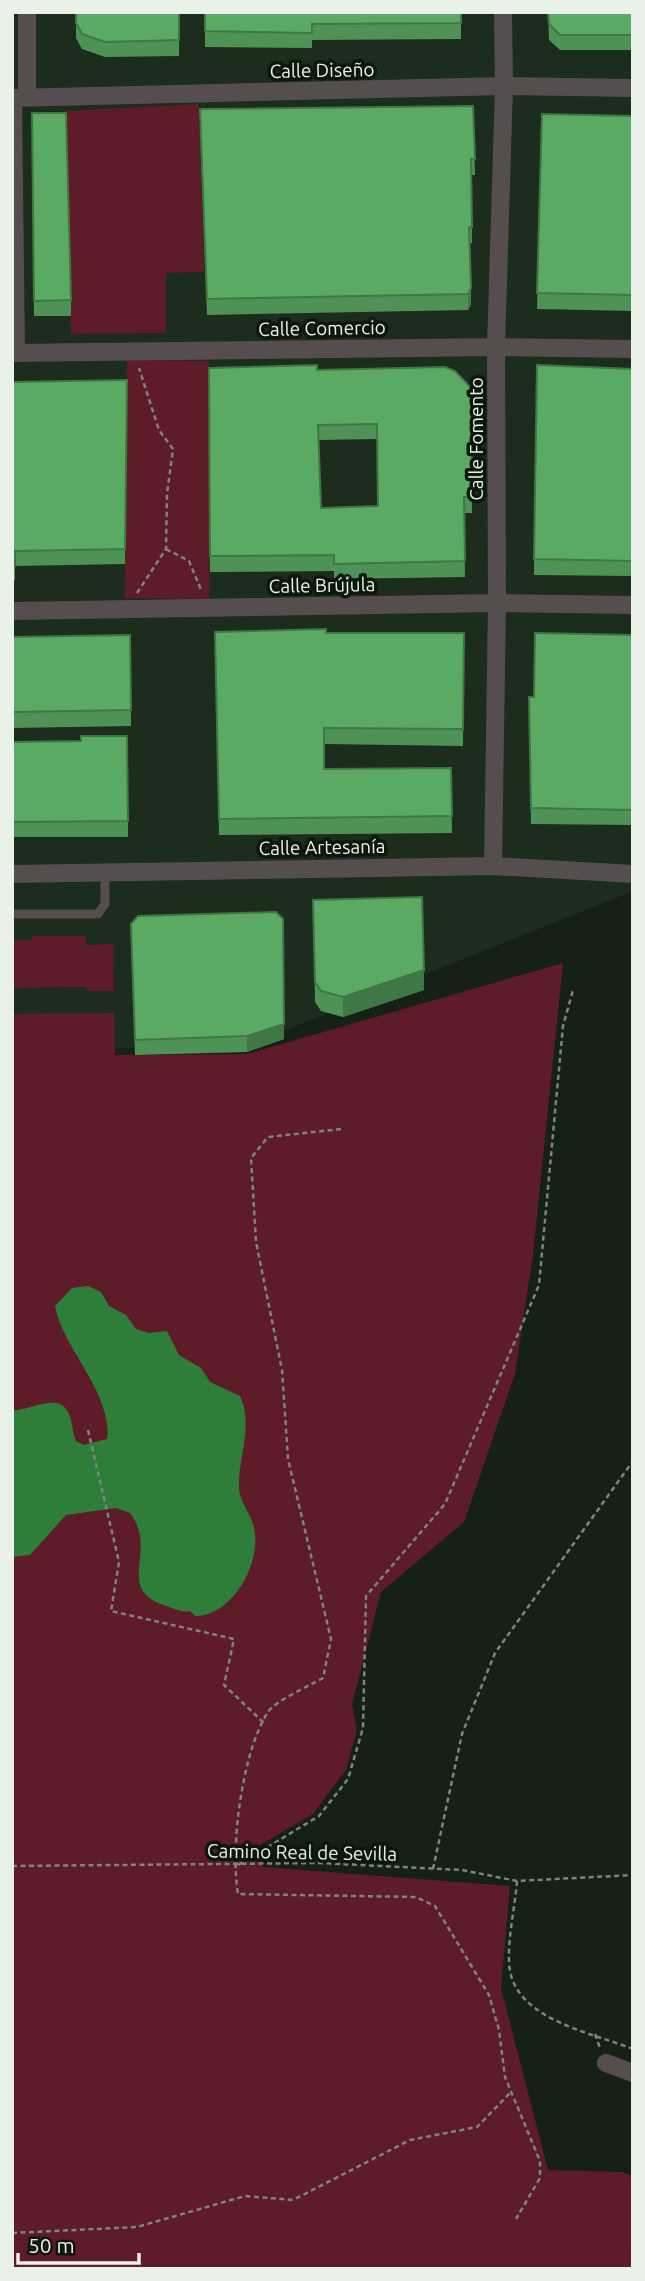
<svg xmlns="http://www.w3.org/2000/svg" width="645" height="2281" font-family="Ubuntu,sans-serif">
<style>
.built{fill:#1c2c1d}
.green{fill:#5e1b28}
.water{fill:#2e7e3a}
.lines{fill:none;stroke-linecap:round;stroke-linejoin:round}
.path{stroke:#7c867c;stroke-width:2.5;stroke-dasharray:5 3.5;stroke-linecap:butt}
.service{stroke:#564d4e;stroke-width:9}
.minor{stroke:#564d4e;stroke-width:18}
.wall{fill:#4e9256;fill-rule:evenodd}
.shaded-wall{fill:#407746}
.building{fill:#5baa64;stroke:#407746;stroke-width:2;fill-rule:evenodd}
.labels{text-anchor:middle;stroke-width:7;stroke-linejoin:round;paint-order:stroke}
.street-label{font-size:19px;fill:#e9f1e9;stroke:#0d180d}
</style>
<rect width="100%" height="100%" fill="#162116"/>
<path class="built" d="M12,12H633V891L248,1045L12,1051Z"/>
<path class="green" d="M199,104L204,272L166,273V333L71,334L65,111Z
M127,360L209,361V599L125,598Z
M32,936H86V945L113,944L114,991H87L86,987L12,988V940H32Z
M563,963L533,1255L515,1374L464,1522L381,1592L352,1704L357,1730L346,1770L313,1814L253,1849L263,1867L510,1886L501,1988L548,2170L622,2172L633,2176V2269H12V1014L114,1013L115,1055L247,1054Z"/>
<path class="water" d="M88,1286L101,1292L109,1306L126,1315L136,1329L149,1333L167,1331L179,1355L201,1368L210,1382L240,1396C254,1427 238,1455 239,1487C239,1502 251,1513 254,1528C262,1562 233,1616 195,1616L190,1611C181,1613 173,1608 164,1605C114,1588 159,1551 130,1513L116,1508L66,1515L30,1555L12,1557V1410C29,1412 59,1390 69,1414C73,1424 72,1431 76,1441L84,1445L107,1439C113,1394 62,1347 55,1306L72,1288Z"/>
<g class="lines">
<path class="path" d="M166,549L189,561L202,592
M137,593L166,549L167,494L173,449L159,430L139,368
M341,1129L268,1137L251,1158L256,1242L282,1370L288,1459L331,1639L323,1678C311,1685 275,1701 268,1712C242,1752 230,1847 238,1894L416,1897L435,1906L489,1995L499,2030L505,2077L540,2161V2178L516,2219
M88,1430L119,1562L111,1611L234,1639L224,1685L264,1723
M238,1865L319,1816L348,1779L363,1728L366,1596L445,1504L539,1285L563,1026L573,990
M12,1866L320,1863L462,1870L517,1881L633,1875
M433,1869L462,1734L495,1653L633,1461
M517,1881C515,1907 508,1936 509,1962C511,2019 590,2032 633,2049
M595,2034L600,2048
M12,2233L137,2227L245,2196L293,2200L410,2140L477,2127L511,2092"/>
<path class="service" d="M12,914H98L105,904V872"/>
<path class="minor" d="M12,98L504,86L633,88
M13,98L16,353
M27,98V12
M12,353L496,347L633,349
M12,611L497,603L633,605
M493,866L497,603L496,347L504,86L503,12
M12,874L493,866L633,874
M606,2063L633,2073"/>
</g>
<path class="wall" d="M76,12H179V56L105,57L82,49L76,38Z
M205,12L461,23V39L312,40V48L205,47Z
M548,12H633V50H560L549,40Z
M473,106L475,175H471L472,243H470L471,304L468,310L207,315L200,125Z
M32,113L71,300V316H34Z
M542,114L633,116V311L537,309Z
M209,368L317,370L471,388L472,513H464L465,577L334,579V571L210,572ZM377,439L378,506L321,508L319,440Z
M633,369V576L534,575V559Z
M127,380L125,564L15,566V580H12V382Z
M326,633H464L463,746L324,744V769L451,768L452,833L219,835L215,649Z
M130,635L131,726L12,728V637Z
M633,635V825L531,824L529,697H534Z
M12,742L128,821V837H12Z
M313,900L424,990L343,1017L321,1011L315,1002Z
M131,940L284,1039L247,1052L135,1055Z"/>
<path class="shaded-wall" d="M471,288V304L468,310V294Z
M424,970V990L343,1017V997Z
M284,1024V1039L247,1052V1036Z"/>
<path class="building" d="M76,12H179V40L105,42L82,34L76,23Z
M205,12H461V23L312,24V33L205,31Z
M548,12H633V35H560L549,24Z
M473,106L475,159H471L472,227H469L471,288L468,294L207,299L200,109Z
M32,113H66L71,300L34,301Z
M542,114L633,116V295L537,293Z
M317,365V370L445,367L455,371L471,388L472,497H464L465,561L334,564V555L210,556L209,368ZM377,424L378,506L321,508L318,425Z
M537,365L633,369V561L534,559Z
M127,380L125,549L15,551V565H12V382Z
M326,629V633H464L463,729L324,728V769L451,768L452,816L219,819L215,632Z
M535,633L633,635V810L531,808L529,697H534Z
M130,635L131,710L12,712V637Z
M81,736H127L128,821L12,822V742L81,741Z
M422,897L424,970L343,997L321,991L315,982L313,900Z
M276,912L283,919L284,1024L247,1036L135,1040L131,924L138,916Z"/>
<g class="labels">
<g class="street-label">
<text transform="translate(322 70) rotate(-1)" y="7">Calle Diseño</text>
<text transform="translate(322 328) rotate(-1)" y="7">Calle Comercio</text>
<text transform="translate(476 439) rotate(-90)" y="7">Calle Fomento</text>
<text transform="translate(322 585) rotate(-1)" y="7">Calle Brújula</text>
<text transform="translate(322 847) rotate(-1)" y="7">Calle Artesanía</text>
<text transform="translate(302 1852) rotate(1)" y="7">Camino Real de Sevilla</text>
</g>
</g>
<rect width="645" height="2281" fill="none" stroke="#e9f1e9" stroke-width="28"/>
<path d="M18 2253v10h121v-10" fill="none" stroke="#e9f1e9" stroke-width="3.5"/>
<text x="28" y="2253" font-size="21" fill="#e9f1e9" stroke="#0d180d" stroke-width="5" paint-order="stroke">50 m</text>
</svg>
